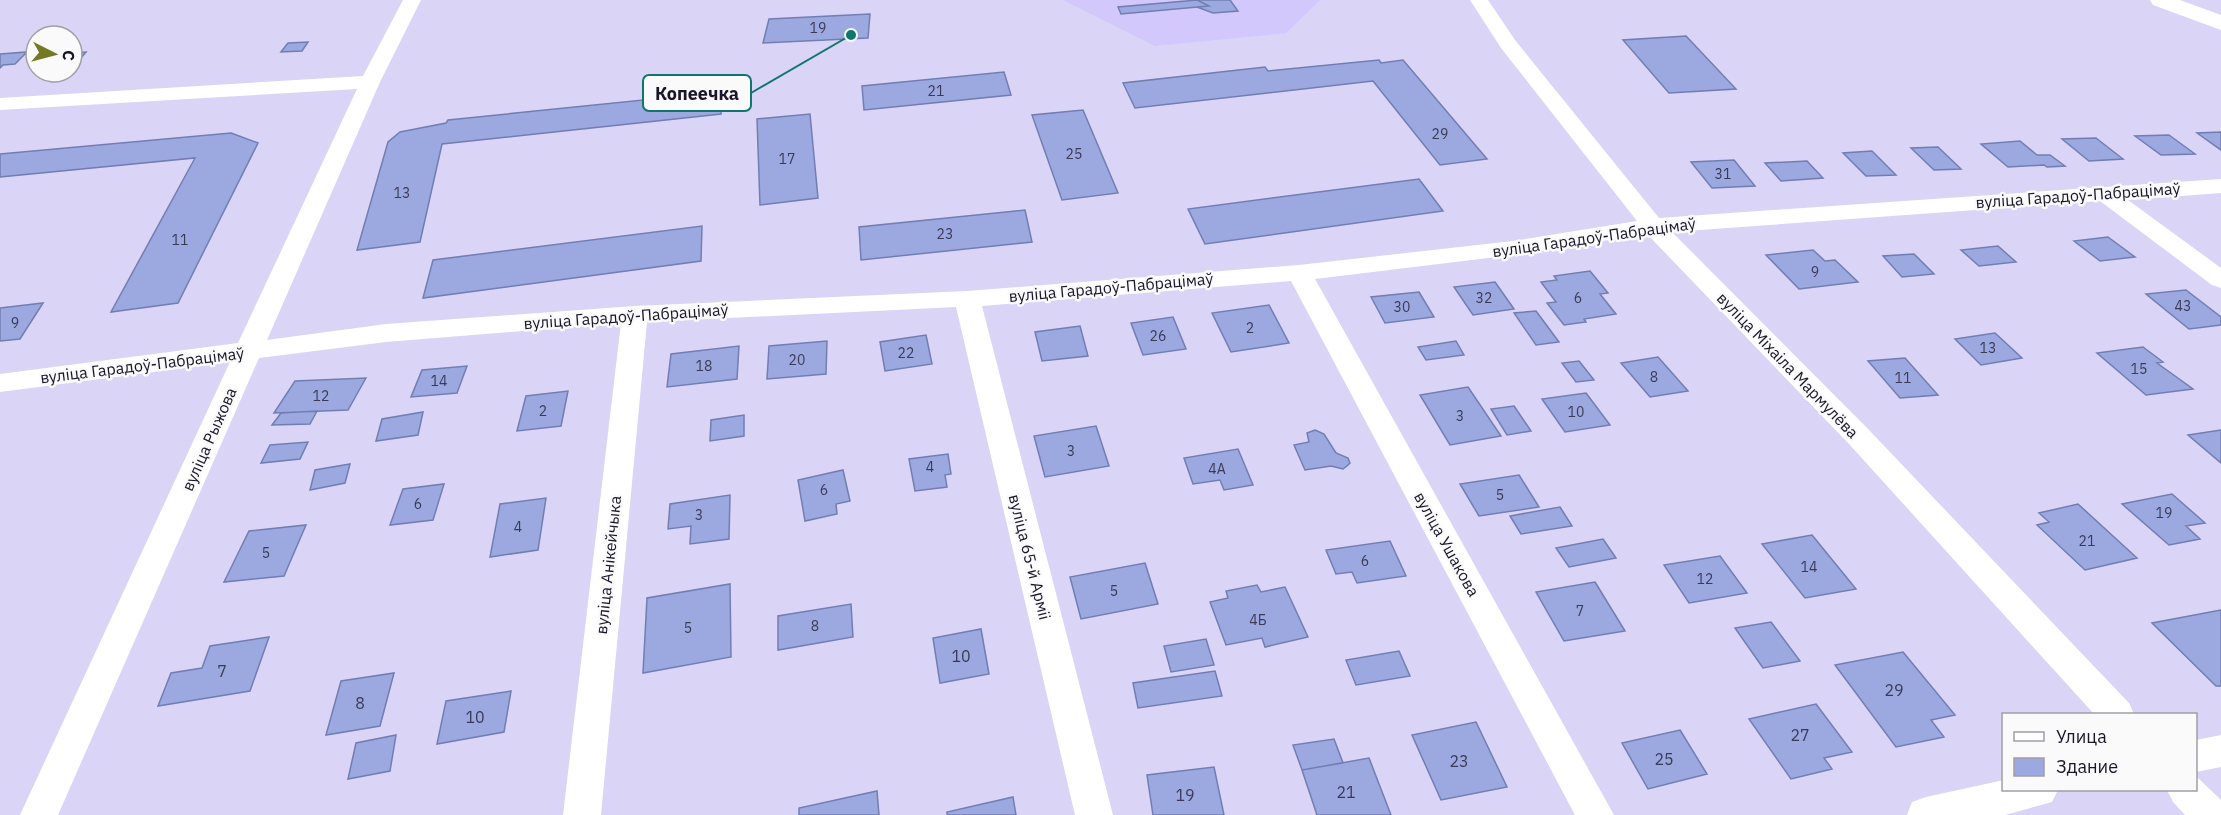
<svg xmlns="http://www.w3.org/2000/svg" width="2221" height="815" font-family="'IBM Plex Sans',sans-serif">
<style>
.built{fill:#d2c8fc}
.building{fill:#9ca9e0;stroke:#727eb2;stroke-width:1.5}
.lines{fill:none;stroke-linecap:round;stroke-linejoin:round}
.minor{fill:#fff;fill-rule:evenodd}
.major{fill:#fff;fill-rule:evenodd}
.labels{text-anchor:middle;stroke-width:5;stroke-linejoin:round;paint-order:stroke}
.number-label{font-size:14px;fill:#3a3a57}
.street-label{font-size:16px;fill:#1a1529;stroke:#fafafa}
.near-number-label{font-size:16px;fill:#3a3a57}
.leader{fill:none;stroke:#0f766e;stroke-width:2}
.callout-dot{fill:#0f766e;stroke:#fafafa;stroke-width:2}
.callout{fill:#fafafa;stroke:#0f766e;stroke-width:2}
.callout-label{font-size:18px;text-anchor:middle;font-weight:bold;fill:#1a1529}
</style>
<rect width="100%" height="100%" fill="#dad4f7"/>
<path class="built" d="M1063,0H1320L1286,33L1155,46Z"/>
<path class="building" d="M1197,0H1230L1238,11L1213,13L1197,7L1209,6Z
M1197,0L1209,6L1121,14L1118,7Z
M870,14L868,38L763,43L769,19Z
M1686,36L1736,89L1669,93L1623,40Z
M308,42L302,51L281,52L288,43Z
M27,52L15,64L3,65L0,68V54Z
M86,52L72,69V53Z
M1379,60L1381,63L1403,60L1487,159L1440,165L1373,81L1135,108L1123,83L1265,67L1268,71Z
M1004,72L1011,95L864,110L862,86Z
M722,92L721,114L442,144L420,242L357,250L388,142L400,132L446,123L448,120Z
M1083,110L1118,193L1062,200L1032,115Z
M810,114L818,198L760,205L757,119Z
M2221,132V150L2197,133Z
M231,133L258,143L178,303L111,312L195,158L0,177V154Z
M2169,135L2195,154L2161,155L2135,136Z
M2096,138L2123,159L2089,161L2062,139Z
M2020,141L2037,155H2050L2065,166L2047,167L2044,165L2008,167L1981,144Z
M1938,147L1961,169L1934,170L1911,148Z
M1872,151L1896,175L1866,176L1843,153Z
M1734,160L1755,186L1712,188L1691,162Z
M1807,161L1823,178L1781,181L1765,163Z
M1419,179L1443,211L1205,244L1188,209Z
M1025,210L1032,242L861,260L859,227Z
M702,226L701,261L423,298L433,260Z
M2108,237L2135,257L2100,261L2074,241Z
M1998,246L2016,262L1979,266L1961,250Z
M1813,250L1825,261L1835,260L1858,282L1799,289L1766,255Z
M1914,254L1934,274L1902,277L1883,256Z
M1590,271L1608,293L1600,294L1616,314L1584,319L1586,322L1564,325L1547,303L1556,302L1541,282L1557,280L1554,276Z
M1495,282L1514,309L1473,315L1454,287Z
M2186,290L2221,317V325L2189,329L2146,294Z
M1419,292L1434,317L1385,323L1371,297Z
M43,303L20,339L0,341V308Z
M1269,305L1289,343L1231,352L1212,313Z
M1536,311L1559,342L1536,345L1514,313Z
M1173,317L1186,349L1143,355L1131,323Z
M1080,326L1088,356L1042,361L1035,332Z
M1995,333L2022,358L1981,365L1955,339Z
M926,335L932,364L885,371L880,342Z
M827,341L826,374L767,379L769,346Z
M1456,341L1464,355L1426,360L1418,347Z
M739,346L737,379L667,387L671,354Z
M2143,347L2163,362L2157,363L2193,389L2146,395L2097,353Z
M1658,357L1688,391L1650,397L1621,363Z
M1905,358L1938,395L1900,398L1868,361Z
M1579,361L1594,380L1576,382L1562,363Z
M467,366L457,393L411,397L422,370Z
M366,378L348,410L274,413L295,381Z
M1468,387L1501,436L1450,445L1420,395Z
M568,391L561,426L517,431L526,396Z
M1586,393L1610,425L1565,432L1542,399Z
M1514,406L1531,431L1507,435L1491,409Z
M317,411L310,424L272,425L281,413Z
M423,412L418,435L376,441L382,419Z
M744,415V436L710,441L711,420Z
M1096,426L1109,466L1045,477L1034,436Z
M1315,430L1324,434L1336,453L1348,458L1350,463L1347,466L1343,469L1331,466L1305,470L1294,445L1309,442L1307,433Z
M2221,430V463L2188,435Z
M308,442L300,459L261,463L270,445Z
M1238,449L1253,485L1224,490L1220,480L1193,484L1184,458Z
M948,454L951,474L945,475L947,487L915,491L909,459Z
M350,464L345,483L310,490L315,470Z
M843,470L850,501L836,504L837,514L805,521L798,480Z
M1519,475L1539,507L1479,516L1460,484Z
M444,484L433,520L390,525L403,489Z
M2172,494L2205,523L2186,526L2200,539L2169,545L2122,504Z
M730,495L729,539L690,544L691,526L668,529L670,504Z
M546,498L538,550L490,557L500,504Z
M2078,504L2137,558L2085,570L2037,525L2049,522L2039,513Z
M1560,507L1572,526L1521,534L1510,516Z
M306,525L284,576L224,582L249,531Z
M1812,535L1856,589L1805,598L1762,544Z
M1603,539L1616,558L1569,567L1556,548Z
M1390,541L1406,576L1357,583L1352,572L1336,574L1326,550Z
M1720,556L1747,593L1689,603L1664,565Z
M1145,563L1158,604L1081,619L1070,577Z
M1595,582L1625,631L1564,641L1536,592Z
M730,584L731,657L643,673L647,598Z
M1257,585L1261,592L1285,587L1308,637L1265,647L1262,638L1226,645L1210,602L1228,598L1226,591Z
M851,604L853,637L778,650V616Z
M2221,610V686H2216L2152,623Z
M1771,622L1800,661L1763,668L1735,628Z
M981,629L989,674L940,683L933,638Z
M269,637L250,691L158,706L171,673L202,668L210,646Z
M1206,639L1214,665L1171,672L1164,646Z
M1399,651L1410,676L1356,685L1346,660Z
M1903,652L1955,715L1931,720L1944,737L1896,747L1835,665Z
M1215,671L1222,696L1138,708L1133,683Z
M394,673L380,726L326,735L341,681Z
M511,691L504,732L437,744L446,701Z
M1816,704L1852,752L1824,758L1832,769L1791,779L1749,719Z
M1476,722L1507,787L1441,800L1412,735Z
M1680,730L1707,774L1648,789L1622,743Z
M396,735L390,771L348,779L356,743Z
M1334,739L1343,763L1302,770L1293,745Z
M1369,758L1391,815H1317L1302,770Z
M1214,767L1224,815H1153L1147,775Z
M877,791L879,815H799V808Z
M1013,797L1016,815H947V812Z"/>
<g class="lines">
<path class="minor" d="M403,0H421L380,82L267,340L386,324L635,306L967,291L1299,265L1513,241L1637,221L1501,48L1470,0H1488L1515,40L1659,218L2221,179V193L2128,200L2221,268V288L2212,285L2100,201L1672,232L1869,430L2129,703L2134,714H2094L1849,444L1647,234L1513,255L1315,279L1614,815H1575L1291,281L982,306L1113,815H1075L956,307L647,322L601,815H563L621,323L386,342L259,358L58,815H20L230,362L0,392V374L238,343L357,89L0,110V98L363,76Z
M2221,735V767L2196,772V740Z
M2196,776L2221,800V815H2185L2173,802L2167,790H2196Z
M2004,780V790H2058L2052,802L2005,815H1907L1912,802L1926,797Z"/>
<path class="major" d="M2150,0H2180L2221,15V30L2153,5Z"/>
</g>
<g class="labels">
<g class="number-label">
<text x="818" y="33">19</text>
<text x="936" y="96">21</text>
<text x="1440" y="139">29</text>
<text x="1074" y="159">25</text>
<text x="787" y="164">17</text>
<text x="1723" y="179">31</text>
<text x="402" y="198">13</text>
<text x="945" y="239">23</text>
<text x="180" y="245">11</text>
<text x="1815" y="277">9</text>
<text x="1484" y="303">32</text>
<text x="1578" y="303">6</text>
<text x="2183" y="311">43</text>
<text x="1402" y="312">30</text>
<text x="15" y="328">9</text>
<text x="1250" y="333">2</text>
<text x="1158" y="341">26</text>
<text x="1988" y="353">13</text>
<text x="906" y="358">22</text>
<text x="797" y="365">20</text>
<text x="704" y="371">18</text>
<text x="2139" y="374">15</text>
<text x="1654" y="382">8</text>
<text x="1903" y="383">11</text>
<text x="439" y="386">14</text>
<text x="321" y="401">12</text>
<text x="543" y="416">2</text>
<text x="1576" y="417">10</text>
<text x="1460" y="421">3</text>
<text x="1071" y="456">3</text>
<text x="930" y="472">4</text>
<text x="1217" y="474">4А</text>
<text x="824" y="495">6</text>
<text x="1500" y="500">5</text>
<text x="418" y="509">6</text>
<text x="2164" y="518">19</text>
<text x="699" y="520">3</text>
<text x="518" y="532">4</text>
<text x="2087" y="546">21</text>
<text x="266" y="558">5</text>
<text x="1365" y="566">6</text>
<text x="1809" y="572">14</text>
<text x="1705" y="584">12</text>
<text x="1114" y="596">5</text>
<text x="1580" y="616">7</text>
<text x="1258" y="625">4Б</text>
<text x="815" y="631">8</text>
<text x="688" y="633">5</text>
</g>
<g class="street-label">
<text transform="translate(2078 195) rotate(-4)" y="6">вуліца Гарадоў-Пабрацімаў</text>
<text transform="translate(1594 237) rotate(-8)" y="6">вуліца Гарадоў-Пабрацімаў</text>
<text transform="translate(1111 287) rotate(-5)" y="6">вуліца Гарадоў-Пабрацімаў</text>
<text transform="translate(626 316) rotate(-4)" y="6">вуліца Гарадоў-Пабрацімаў</text>
<text transform="translate(142 365) rotate(-7)" y="6">вуліца Гарадоў-Пабрацімаў</text>
<text transform="translate(1788 365) rotate(46)" y="6">вуліца Міхаіла Мармулёва</text>
<text transform="translate(209 439) rotate(-66)" y="6">вуліца Рыжова</text>
<text transform="translate(1447 544) rotate(61)" y="6">вуліца Ушакова</text>
<text transform="translate(1030 557) rotate(76)" y="6">вуліца 65-й Арміі</text>
<text transform="translate(608 565) rotate(-84)" y="6">вуліца Анікейчыка</text>
</g>
<g class="near-number-label">
<text x="961" y="662">10</text>
<text x="222" y="677">7</text>
<text x="1894" y="696">29</text>
<text x="360" y="709">8</text>
<text x="475" y="723">10</text>
<text x="1800" y="741">27</text>
<text x="1664" y="765">25</text>
<text x="1459" y="767">23</text>
<text x="1346" y="798">21</text>
<text x="1185" y="801">19</text>
</g>
</g>
<path class="leader" d="M851 35L751 93"/>
<circle class="callout-dot" cx="851" cy="35" r="6"/>
<rect class="callout" x="643" y="75" width="108" height="36" rx="6"/>
<g class="callout-label">
<text x="697" y="100">Копеечка</text>
</g>
<rect x="2002" y="713" width="195" height="78" fill="#fafafa" stroke="#a09ea6" stroke-width="1.5"/>
<rect x="2014" y="732" width="30" height="9" fill="#ffffff" stroke="#a09ea6" stroke-width="1.5"/>
<text x="2056" y="743" font-size="18" fill="#1a1529">Улица</text>
<rect x="2014" y="758" width="30" height="18" fill="#9ca9e0" stroke="#a09ea6" stroke-width="1.5"/>
<text x="2056" y="773" font-size="18" fill="#1a1529">Здание</text>
<g transform="translate(54 54) rotate(96)"><circle r="28" fill="#fafafa" stroke="#a09ea6" stroke-width="1.5"/>
<path d="M0-4.5L10 22L0 15L-10 22Z" fill="#747a24"/>
<text y="-9" font-size="16" font-weight="bold" text-anchor="middle" fill="#1a1529">С</text>
</g>
</svg>
